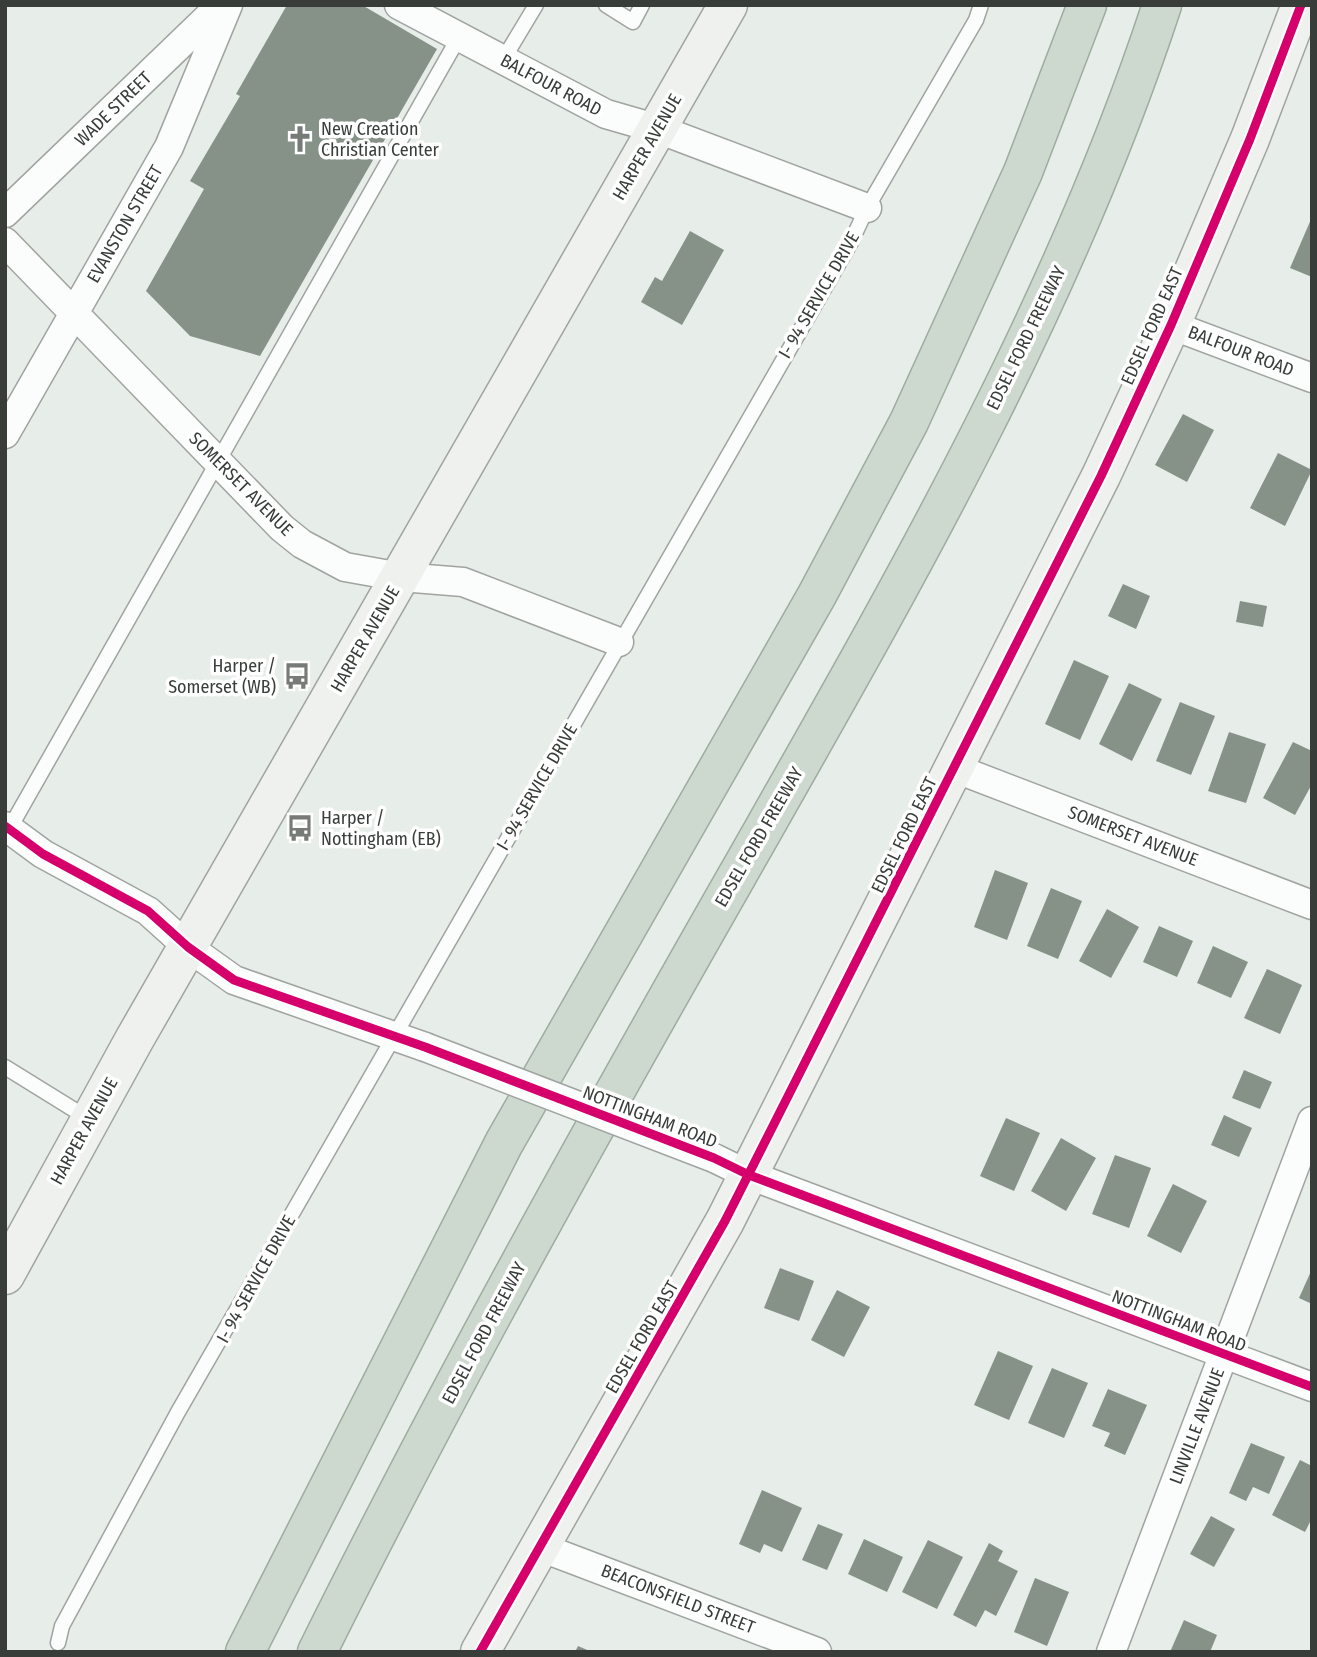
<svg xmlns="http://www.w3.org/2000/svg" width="1317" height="1657" font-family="'Fira Sans Condensed',sans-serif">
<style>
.building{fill:#869288}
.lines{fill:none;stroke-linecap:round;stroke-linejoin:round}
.lane-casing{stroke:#a0a4a0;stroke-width:17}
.street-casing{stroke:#a0a4a0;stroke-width:31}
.secondary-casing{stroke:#a0a4a0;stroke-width:41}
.highway-casing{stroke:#9dac9f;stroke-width:41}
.lane{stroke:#fbfcfc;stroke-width:14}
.street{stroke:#fbfcfc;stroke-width:28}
.secondary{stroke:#eef1ee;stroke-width:38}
.highway{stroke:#cdd9ce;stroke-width:38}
.street-bridge-casing{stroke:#a0a4a0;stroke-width:31;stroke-linecap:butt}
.street-bridge{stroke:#fbfcfc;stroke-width:28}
.cycleway-casing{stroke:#fff;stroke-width:13}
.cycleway{stroke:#d6006c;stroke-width:9}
.labels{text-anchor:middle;stroke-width:7;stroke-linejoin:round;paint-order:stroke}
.street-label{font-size:18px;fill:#393d3a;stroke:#fff}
.poi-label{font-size:18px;fill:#393d3a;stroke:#fff;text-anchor:start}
</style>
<rect width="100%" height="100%" fill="#e7ede8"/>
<path class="building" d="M287,5H362L437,49L260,356L190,336L146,291L204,189L190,181L240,96L236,94Z
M1312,217V277L1290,268Z
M690,231L724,250L682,325L641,302L655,277L662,281Z
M1183,414L1214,430L1187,482L1155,465Z
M1278,453L1312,470L1285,526L1250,508Z
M1123,584L1150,596L1136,629L1108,616Z
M1240,601L1267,606L1263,627L1236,622Z
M1074,660L1109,676L1080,740L1045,724Z
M1129,683L1162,699L1132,761L1099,744Z
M1180,702L1215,716L1191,775L1156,761Z
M1229,732L1266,744L1246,803L1208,791Z
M1293,742L1312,751V784L1295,815L1263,798Z
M995,870L1028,883L1007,940L974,927Z
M1051,888L1082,901L1058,959L1027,946Z
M1107,909L1139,927L1111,978L1079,961Z
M1159,926L1193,941L1177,977L1143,962Z
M1213,946L1248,962L1231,998L1197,983Z
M1267,969L1302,985L1280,1034L1244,1018Z
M1244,1070L1272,1082L1260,1109L1232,1098Z
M1224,1115L1252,1128L1239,1157L1211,1145Z
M1006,1118L1040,1133L1014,1191L980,1176Z
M1061,1138L1096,1158L1066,1211L1031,1191Z
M1115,1155L1151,1168L1129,1228L1092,1214Z
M1173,1184L1207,1201L1181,1253L1147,1236Z
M780,1268L814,1281L799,1321L764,1308Z
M1312,1269V1304L1299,1298Z
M837,1290L870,1307L844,1357L811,1340Z
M998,1351L1033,1366L1009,1420L974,1405Z
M1052,1368L1088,1383L1064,1438L1028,1423Z
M1108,1389L1147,1405L1125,1455L1104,1446L1110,1433L1092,1426Z
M1251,1443L1285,1457L1269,1494L1253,1487L1246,1501L1229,1493Z
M1300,1460L1312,1466V1518L1305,1532L1272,1515Z
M762,1490L802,1508L782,1552L764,1544L760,1553L739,1544Z
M1211,1516L1235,1529L1214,1567L1190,1554Z
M818,1524L843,1534L827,1570L802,1560Z
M864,1539L903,1557L887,1592L848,1574Z
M928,1540L963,1557L937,1609L902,1592Z
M989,1543L1003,1551L998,1561L1018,1571L996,1616L985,1610L976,1627L953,1615Z
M1035,1578L1069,1592L1047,1646L1014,1632Z
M1184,1620L1217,1635L1210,1652H1170Z
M578,1646L592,1652H575Z"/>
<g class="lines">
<defs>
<path id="lane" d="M606,5L633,22L642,5
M503,60L536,5
M7,833L459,37
M5,1067L89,1119
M58,1643L62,1626L178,1412L851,242L867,208L976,20L981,5"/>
<path id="street" d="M399,5L606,114L658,129L867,208
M5,213L221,5
M5,242L282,528L302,544L345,567L401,577L463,582L619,642
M1171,325L1312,378
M5,434L169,147L228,5
M954,768L1312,905
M5,826L43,854L148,911L188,947L234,980L425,1047
M714,1158L749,1175L1312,1387
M540,1547L817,1652
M1111,1652L1312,1121"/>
<path id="secondary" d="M5,1275L134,1040L728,5
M480,1652L725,1221L1101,476L1171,325L1250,139L1301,5"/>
<path id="highway" d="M245,1652L504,1143L817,595L909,422L1023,172L1087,5
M317,1652C448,1388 592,1130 738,874C897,594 1061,313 1162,5"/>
</defs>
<use href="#lane" class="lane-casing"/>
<use href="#street" class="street-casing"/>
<use href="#secondary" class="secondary-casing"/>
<use href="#highway" class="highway-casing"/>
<use href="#lane" class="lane"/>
<use href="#street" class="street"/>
<use href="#secondary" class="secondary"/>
<use href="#highway" class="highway"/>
<defs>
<path id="street-bridge" d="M425,1047L714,1158"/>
</defs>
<use href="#street-bridge" class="street-bridge-casing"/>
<use href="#street-bridge" class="street-bridge"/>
<defs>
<path id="cycleway" d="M5,826L43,854L148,911L188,947L234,980L425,1047L714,1158L749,1175L1312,1387
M480,1652L725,1221L1101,476L1171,325L1250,139L1301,5"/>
</defs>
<use href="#cycleway" class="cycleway-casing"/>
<use href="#cycleway" class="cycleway"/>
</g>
<defs>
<symbol id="church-bare" viewBox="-9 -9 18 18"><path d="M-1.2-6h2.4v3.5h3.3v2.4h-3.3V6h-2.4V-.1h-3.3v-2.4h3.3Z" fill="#767b77" stroke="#fff" stroke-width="2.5" paint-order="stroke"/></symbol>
<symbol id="bus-bare" viewBox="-9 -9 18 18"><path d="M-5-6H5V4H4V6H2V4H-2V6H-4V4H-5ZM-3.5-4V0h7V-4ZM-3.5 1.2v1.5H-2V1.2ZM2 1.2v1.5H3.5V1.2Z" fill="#767b77" stroke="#fff" stroke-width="2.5" paint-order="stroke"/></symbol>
</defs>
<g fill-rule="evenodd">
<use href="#church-bare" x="281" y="120" width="38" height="38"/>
<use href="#bus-bare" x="278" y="657" width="38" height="38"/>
<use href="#bus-bare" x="281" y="809" width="38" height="38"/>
</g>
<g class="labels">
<g class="street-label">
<text transform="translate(551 85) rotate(28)" y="6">BALFOUR ROAD</text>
<text transform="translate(113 109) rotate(-44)" y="6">WADE STREET</text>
<text transform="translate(647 147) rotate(-60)" y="6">HARPER AVENUE</text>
<text transform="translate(125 224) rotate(-60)" y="6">EVANSTON STREET</text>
<text transform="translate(819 295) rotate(-60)" y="6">I- 94 SERVICE DRIVE</text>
<text transform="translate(1152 326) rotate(-66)" y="6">EDSEL FORD EAST</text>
<text transform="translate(1026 338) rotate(-64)" y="6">EDSEL FORD FREEWAY</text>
<text transform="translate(1241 351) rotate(21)" y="6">BALFOUR ROAD</text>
<text transform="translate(241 484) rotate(45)" y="6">SOMERSET AVENUE</text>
<text transform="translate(365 639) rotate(-60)" y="6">HARPER AVENUE</text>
<text transform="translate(537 787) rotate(-60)" y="6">I- 94 SERVICE DRIVE</text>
<text transform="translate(904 835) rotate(-64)" y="6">EDSEL FORD EAST</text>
<text transform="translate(1133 836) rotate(21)" y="6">SOMERSET AVENUE</text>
<text transform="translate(759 837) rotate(-60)" y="6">EDSEL FORD FREEWAY</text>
<text transform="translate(650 1117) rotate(21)" y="6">NOTTINGHAM ROAD</text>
<text transform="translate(84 1131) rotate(-61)" y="6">HARPER AVENUE</text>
<text transform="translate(256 1279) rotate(-61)" y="6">I- 94 SERVICE DRIVE</text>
<text transform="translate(1179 1321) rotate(21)" y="6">NOTTINGHAM ROAD</text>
<text transform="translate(484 1333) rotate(-62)" y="6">EDSEL FORD FREEWAY</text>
<text transform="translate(642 1337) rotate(-60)" y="6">EDSEL FORD EAST</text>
<text transform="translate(1197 1426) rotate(-69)" y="6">LINVILLE AVENUE</text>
<text transform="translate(678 1599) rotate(21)" y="6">BEACONSFIELD STREET</text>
</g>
<g class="poi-label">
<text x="321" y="135">New Creation<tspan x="321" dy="21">Christian Center</tspan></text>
<text x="276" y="672" text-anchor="end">Harper /<tspan x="276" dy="21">Somerset (WB)</tspan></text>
<text x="321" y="824">Harper /<tspan x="321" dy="21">Nottingham (EB)</tspan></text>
</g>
</g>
<rect width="1317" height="1657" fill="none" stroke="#393d3a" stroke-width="14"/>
</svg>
